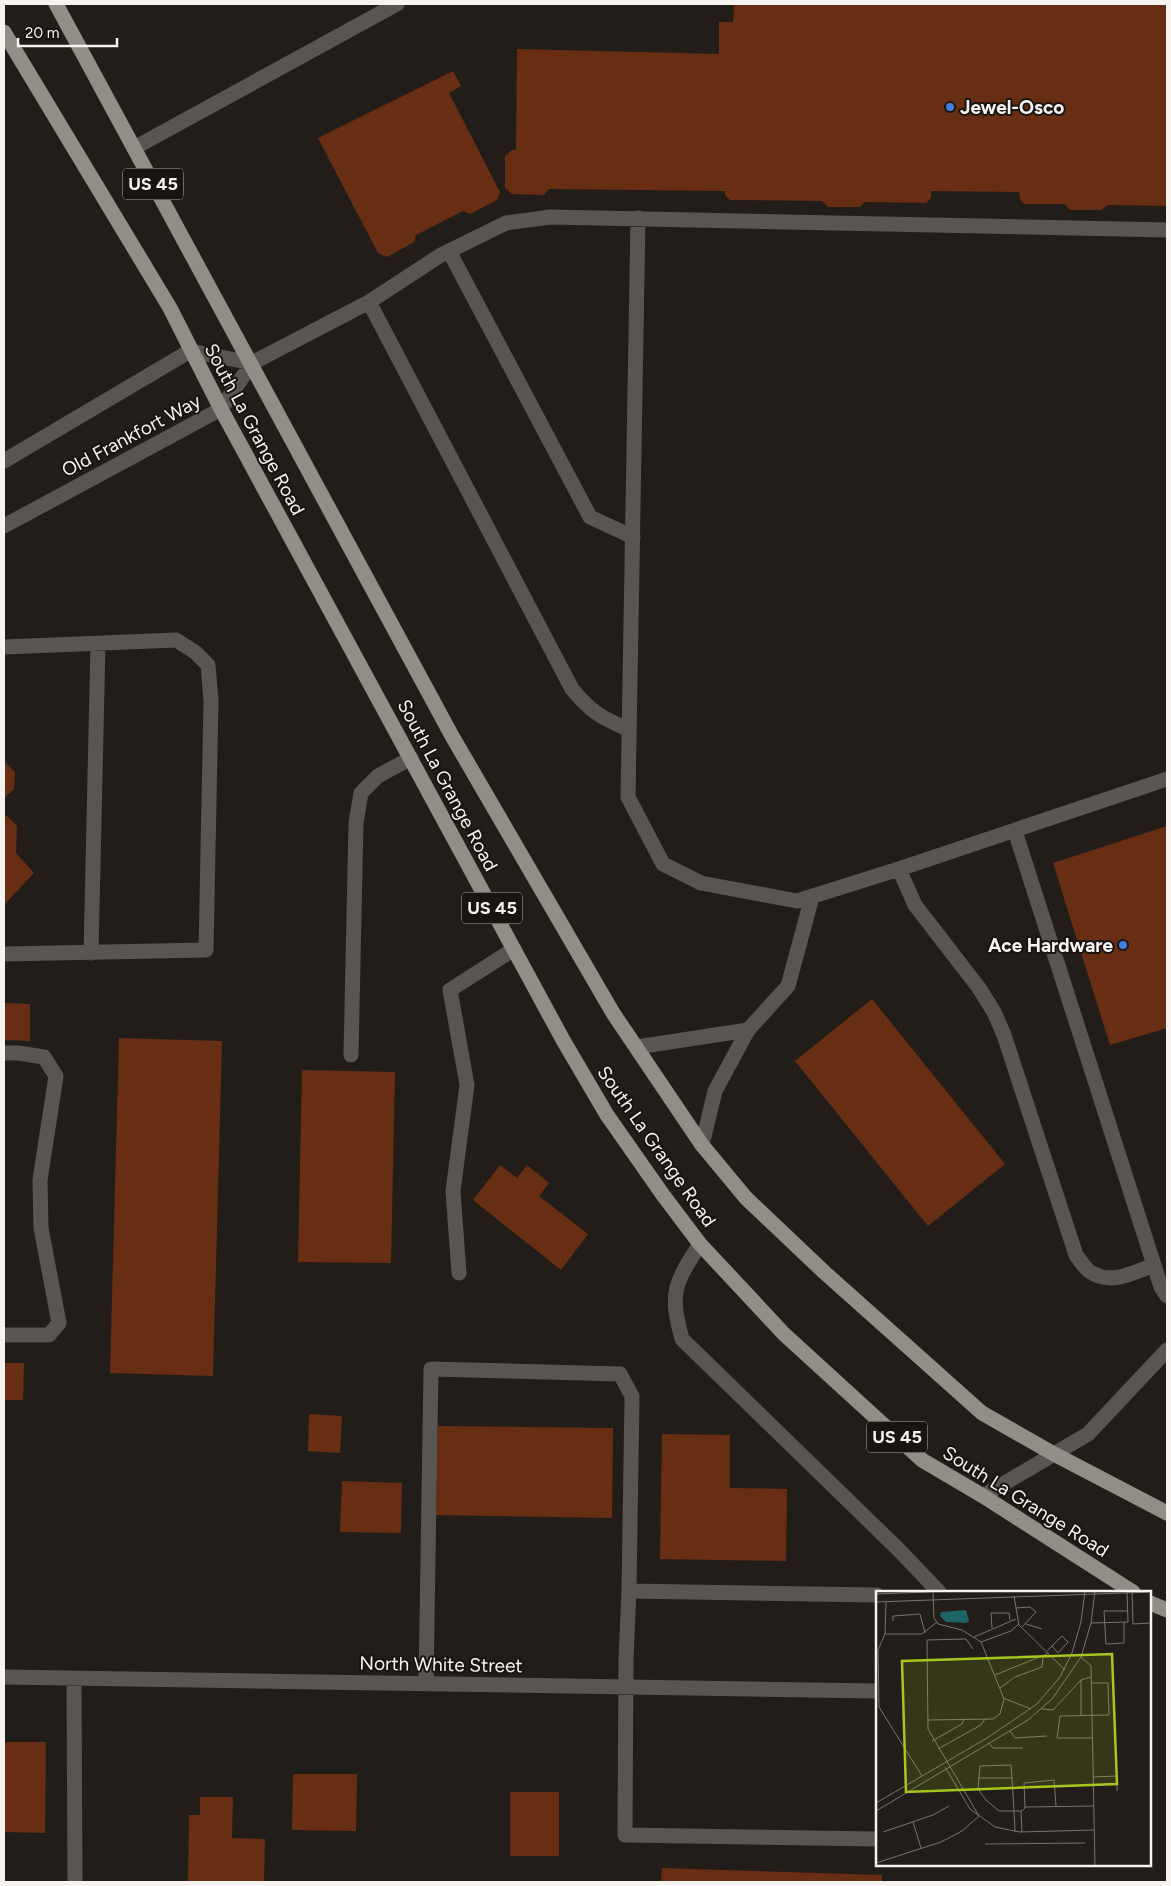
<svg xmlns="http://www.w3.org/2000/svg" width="1171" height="1886" font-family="Figtree,sans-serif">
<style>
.building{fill:#672e13}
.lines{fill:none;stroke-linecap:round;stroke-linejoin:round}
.minor{stroke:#585553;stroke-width:15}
.major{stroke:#938d88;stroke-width:15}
.shop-dot{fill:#3f7fe0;stroke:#191410;stroke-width:2}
.labels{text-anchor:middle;stroke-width:4;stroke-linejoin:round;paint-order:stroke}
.shield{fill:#191410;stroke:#b4b0ad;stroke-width:1}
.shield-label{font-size:18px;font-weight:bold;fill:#f7f3f0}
.poi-label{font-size:19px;font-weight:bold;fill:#f7f3f0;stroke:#191410;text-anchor:start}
.street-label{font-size:19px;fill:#f7f3f0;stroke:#191410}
.inset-road{fill:none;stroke:#78736f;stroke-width:1}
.view{fill:#a7c71e;fill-opacity:0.15;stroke:#a7c71e;stroke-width:2.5}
.inset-edge{fill:none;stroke:#f7f3f0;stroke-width:2.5}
</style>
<rect width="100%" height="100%" fill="#231d19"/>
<path class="building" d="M734,4H1167V206L1108,205L1101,210H1070L1064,204H1024L1020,199L1019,192L931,191V198L926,203L865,202L860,207H828L822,201L730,200L725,195V191L549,189L544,195L512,194L505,188V156L512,150H516L517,49L719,54V22H733Z
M453,71L461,86L449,93L500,192L497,200L470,214L463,211L416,235L414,242L387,257L378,253L318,138Z
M4,761L15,772L14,789L4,798Z
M4,816H7L17,826L16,853L34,873L4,905Z
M1167,826V1028L1110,1045L1053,863Z
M872,999L1005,1164L928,1226L795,1061Z
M4,1003L30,1004V1041L4,1040Z
M119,1038L222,1041L213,1376L110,1373Z
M302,1070L395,1072L391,1263L298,1262Z
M500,1165L517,1178L527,1165L549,1183L539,1196L588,1234L561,1270L473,1200Z
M4,1363H24L23,1400H4Z
M309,1414L342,1416L340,1453L308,1451Z
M438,1426L613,1428L612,1518L436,1515Z
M662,1434L730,1435V1488L787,1489L786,1561L660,1559Z
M342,1481L402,1483L401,1533L340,1532Z
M4,1742H46L45,1833L4,1832Z
M293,1774H357L356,1831L292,1830Z
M510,1792H559V1856H510Z
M200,1797H233L232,1838L265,1839L264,1882H188L189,1815H200Z
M662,1868L882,1875V1882H661Z"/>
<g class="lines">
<path class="minor" d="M134,148L397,4
M638,218L628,797L663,864L701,883L797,901L899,869L1167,779
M449,251L590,517L633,537
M369,302L572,689C592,713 601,717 629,730
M4,461L190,351L252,363
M4,526L221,409L252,363L369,302L441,255L506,223L550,217L1167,230
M4,647L176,640L195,652L208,665L211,701L206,950L4,954
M1015,831L1154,1265L1161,1287L1167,1296
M899,869L915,905L979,988L994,1012L1004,1035L1076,1255C1080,1260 1084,1267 1089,1271C1110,1286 1132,1273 1154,1265
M91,953L98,644
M637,1047L748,1030
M4,1053H18L44,1057L56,1076L40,1180L41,1228L59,1323L49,1335H4
M351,1055L356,823L361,793L378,776L411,758
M702,1145L715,1091L748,1030L788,986L812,897
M700,1244C675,1283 669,1292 682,1339L899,1550L939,1592
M459,1273L453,1191L467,1085L450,990L514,949
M983,1496L1088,1434L1167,1350
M629,1591L877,1595
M4,1677L877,1691
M74,1679L75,1882
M426,1684L431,1369L620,1374L632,1396L629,1591L626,1659L625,1835L877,1839"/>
<path class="major" d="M56,4L452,736L613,1013L702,1145L746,1198L824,1272L982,1413L1054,1454L1167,1513
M4,32L170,308L221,409L563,1040L607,1115L663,1195L700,1244L784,1334L922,1460L983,1496L1133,1592
M1150,1603L1167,1610"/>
</g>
<g class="shop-dot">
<circle cx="950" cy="107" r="5"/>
<circle cx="1123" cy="945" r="5"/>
</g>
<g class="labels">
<g class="shield">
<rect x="123" y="168.5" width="60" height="31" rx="4"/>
<rect x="462" y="892.5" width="60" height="31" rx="4"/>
<rect x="867" y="1421.5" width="60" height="31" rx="4"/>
</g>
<g class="shield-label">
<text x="153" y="190">US 45</text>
<text x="492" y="914">US 45</text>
<text x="897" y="1443">US 45</text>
</g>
<g class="poi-label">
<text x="960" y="114">Jewel-Osco</text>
<text x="1113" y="952" text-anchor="end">Ace Hardware</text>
</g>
<g class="street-label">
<text transform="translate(255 429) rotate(62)" y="7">South La Grange Road</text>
<text transform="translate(131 435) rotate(-28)" y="7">Old Frankfort Way</text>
<text transform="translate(448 785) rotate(62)" y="7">South La Grange Road</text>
<text transform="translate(657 1146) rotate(55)" y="7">South La Grange Road</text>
<text transform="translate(1026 1501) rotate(32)" y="7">South La Grange Road</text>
<text transform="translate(441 1664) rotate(1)" y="7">North White Street</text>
</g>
</g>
<g transform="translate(876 1591)">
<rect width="275" height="275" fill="#231d19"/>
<path d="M90,19L93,30L90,32L70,31L64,25L65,21Z" fill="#1c6466"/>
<path class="inset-road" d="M256,1L257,33L275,32M0,3L76,0M138,5L143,34L189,79M0,11L275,1M10,11L9,43L2,59L3,116L46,185M140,17L154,16L160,21L146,36M17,30V25L44,23L49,42M248,31V52L230,53L228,20H252M215,32L252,31L251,2M150,33L166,38M116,37L115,22H133L134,29M9,43H46L61,31M98,46L140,28M105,51L135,40L143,33M97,58L90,48L51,49L52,138L103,225M171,60L186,45L192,51L182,62L176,55M205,66L215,75L219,275M119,84L173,62M205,89V124M215,92H232L233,124L184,125L181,147H217M124,97L139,86L166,76L167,67M127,107L155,118M166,118L177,119L205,89L215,86M52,129L117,128L124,123L128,108L105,51L86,39L62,33L58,27L57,2M134,140L139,147L171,145M56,150L86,133L88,128M113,152L117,157H147M62,158L105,134L109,128M69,176L94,218L119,236L144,241L218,239M217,186L241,185V200M102,187H136M0,212L111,147L161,113L184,86L196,62L205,31L209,0M149,217L148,192L178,189L180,215M0,220L152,129L176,108L205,66L215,32L219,0M37,231L45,257M7,241L57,224L73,215M139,241L138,220L136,187L135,174L104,175L102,198L110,209L123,220H146M146,241L145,221L150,216L218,215M109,253L209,252M0,272L65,251L86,240L103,225"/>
<path class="view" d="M236,63L241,193L30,201L26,70Z"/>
<rect width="275" height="275" class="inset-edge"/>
</g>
<rect width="1171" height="1886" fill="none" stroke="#f7f3f0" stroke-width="10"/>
<path d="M18 38v8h99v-8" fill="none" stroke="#f7f3f0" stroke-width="2.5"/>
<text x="25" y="38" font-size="15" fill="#f7f3f0" stroke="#191410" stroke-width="4" paint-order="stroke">20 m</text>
</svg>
